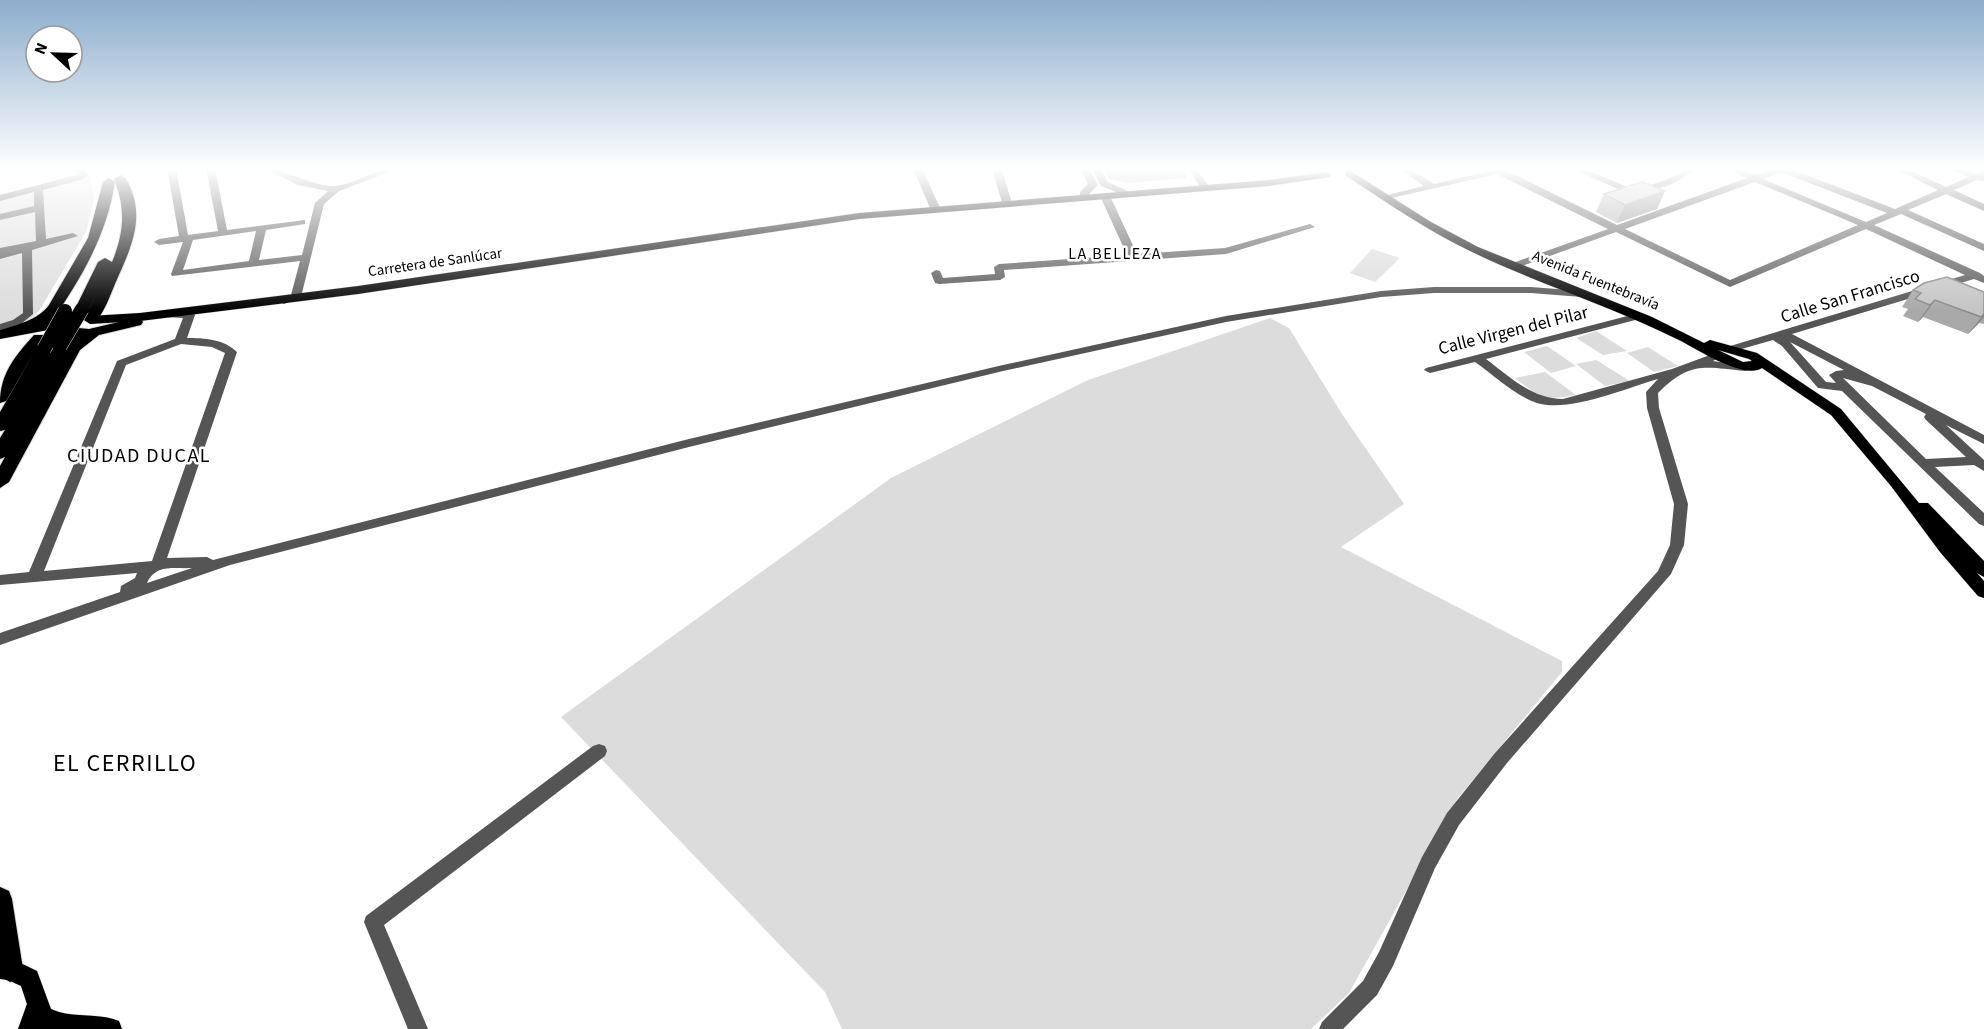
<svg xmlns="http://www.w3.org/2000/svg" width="1984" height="1029" font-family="'Source Sans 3',sans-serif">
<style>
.green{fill:#dcdcdc}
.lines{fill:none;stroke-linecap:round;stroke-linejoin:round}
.major-casing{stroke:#dbdbdb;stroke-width:1}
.highway-casing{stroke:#dbdbdb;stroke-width:2}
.minor{fill:#555;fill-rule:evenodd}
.major{fill:#000;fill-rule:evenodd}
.highway{fill:#000;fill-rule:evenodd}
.highway-bridge-casing{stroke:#dbdbdb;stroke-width:15;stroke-linecap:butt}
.highway-bridge{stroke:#000;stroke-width:14}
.wall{fill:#a9a9a9}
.shaded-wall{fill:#898989}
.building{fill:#c4c4c4;stroke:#898989;stroke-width:1.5}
.labels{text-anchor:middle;stroke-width:5;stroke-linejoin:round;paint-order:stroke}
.far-street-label{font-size:15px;fill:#000;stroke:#fff}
.far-neighbourhood-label{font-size:16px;letter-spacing:1.5px;fill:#000;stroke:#fff}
.street-label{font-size:18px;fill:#000;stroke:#fff}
.neighbourhood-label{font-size:20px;letter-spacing:1.5px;fill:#000;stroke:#fff}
.near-neighbourhood-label{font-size:24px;letter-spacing:1.5px;fill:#000;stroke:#fff}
</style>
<rect width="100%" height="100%" fill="#fff"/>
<path class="green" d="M89,173L94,199L86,232L39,311L29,320L0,329V196Z
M1372,249L1400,258L1375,282L1350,273Z
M1270,318L1289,328L1342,414L1404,504L1341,547L1562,661V672L1458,798L1349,993L1311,1029H842L825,992L561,717L891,478L1088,380Z
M1596,331L1627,351L1603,355L1576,338Z
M1547,346L1576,366L1551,373L1524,352Z
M1648,347L1678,366L1654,372L1627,353Z
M1596,360L1630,381L1605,386L1576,364Z
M1545,372L1576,395C1544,401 1540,398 1515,378Z"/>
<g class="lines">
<defs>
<path id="major" d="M1349,170L1431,222L1478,247L1652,317L1704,343L1710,340L1757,353L1841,409L1919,503H1928L1984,561V577L1977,573L1984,581V598L1978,596L1940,552L1891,486L1831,415L1762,368C1744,380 1697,349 1679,340C1611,306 1538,284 1470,251C1426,230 1386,202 1345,175V171ZM1718,350L1749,359L1752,361L1743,362Z
M1326,172L1331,175L1330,177L1269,186L859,219L358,294L140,321L90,324L84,320L90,316L140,313L358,286L859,213L1269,180Z
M44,323L48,324V330L0,339V331Z
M0,957L10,958L37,971L51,1009C73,1019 97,1012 119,1021L122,1029H18L27,1004L21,986L8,980L0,979Z"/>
<path id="highway" d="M120,175C127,177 128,183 131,189C145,223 128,254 115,284C109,298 105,311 95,322L90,323L83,319L98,292L87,312H77L75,309L98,262L105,258L112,262C124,233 126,209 114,179Z
M109,178L115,182C107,235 81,279 51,322L52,326L45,330L38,327L0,338V330C17,325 38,320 49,305L88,238L103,182Z
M136,318L141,319L143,322L141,325L99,335L80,350L9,482L0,488V466L5,457L0,459V438L5,430L0,431V412L34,353L6,401L0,403C0,374 15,356 34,335H44L46,338L41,345L51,348L55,343L60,341L67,346L78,328L89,329Z
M0,887L9,891L12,899L23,969L19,978L10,982L0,976Z"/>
</defs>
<use href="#major" class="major-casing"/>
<use href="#highway" class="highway-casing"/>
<path class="minor" d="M75,168H83L88,175L83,179L43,190L46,239L73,233L78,236L32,250L33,314L21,324L0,330V324L13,320L23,313L22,253L0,259V248L36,241L35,212L0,220V214L34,206V192L0,201V195L77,175Z
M167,168H176L188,235L218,231L206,168H215L227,230L305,220V224L266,230L259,260L302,255L315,203L328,191L298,185L264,168C287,168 307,185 332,186C354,186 375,167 400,168L339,191L324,204L301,297L284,304L279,301L291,295L300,261L172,276L171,274L183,242L159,245L154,242L159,239L179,236ZM256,231L249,261L183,270L193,240Z
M913,168H922L940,208L938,210L930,208Z
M992,168H1001L1012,203L1010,205L1002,203Z
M1080,168H1089L1098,185L1090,193L1088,199L1085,200L1080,197V192L1088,184Z
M1091,168H1100L1108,182L1134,194L1129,197L1101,186Z
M1188,168H1196L1210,188L1208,190H1202Z
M1399,168H1409L1434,184L1490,171L1487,168L1503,169L1617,225L1747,178L1726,168H1737L1755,175L1776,168H1788L1895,209L1938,190L1894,168H1905L1946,187L1969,177L1949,168H1961L1977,174L1984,171V181L1977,180L1954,190L1984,204V211L1946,194L1908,210L1984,244V251L1901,214L1874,225L1980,273L1984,276V283L1974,279L1792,334L1984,435V444L1946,425L1984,460V471L1974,465L1935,467L1984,513V526L1979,524L1842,391L1818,388L1782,346L1773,340L1731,352L1725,349L1727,347L1965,275L1866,229L1730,287L1616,232L1514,269L1509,266L1510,264L1608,229L1497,174L1387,199V195L1424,186ZM1781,172L1887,213L1866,222L1763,179ZM1755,182L1858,225L1730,280L1625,229ZM1790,342L1844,370L1836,371L1829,375L1836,383L1826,382ZM1843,378L1872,386L1926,414L1924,417L1926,420L1966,457L1926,459Z
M1570,168H1582L1635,190L1666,180L1688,168H1699L1672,184L1643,194L1642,197L1639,198Z
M1105,193L1110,196L1137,254L1225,248L1310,224L1315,227L1226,254L1004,270L1005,277L1000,280L939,284L935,283L931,273L936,270L940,271L943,278L995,274L994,267L999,264L1127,255L1100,196Z
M1434,287H1531L1582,291L1587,294L1582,297L1531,293H1434L1381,297L1226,322L1003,371L689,447L230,565L0,645V633L120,592L121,586L135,578L137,573L0,585V575L29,572L117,361L175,339L183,318L168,317V313H194L195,315L187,338C204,338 224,339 237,352L167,558L207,557L213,560L689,439L1003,365L1226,316L1381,291ZM181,344L212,347L225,353L152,561L44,571L126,365ZM192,568L147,583C156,564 172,569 192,568Z
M1639,313L1644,316L1643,318L1486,359C1510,377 1532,399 1563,399L1672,369L1718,352L1724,355L1713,361L1749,366L1751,368L1749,370L1745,371C1704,367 1690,361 1658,393L1659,408L1688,504L1684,545L1671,574L1507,763L1459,825L1435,868L1393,966L1377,995L1343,1029H1319L1322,1022L1363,981L1379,952L1422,857L1447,813L1495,753L1658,571L1670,545L1674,504L1647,408L1646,392L1658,379C1626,388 1569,413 1537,403C1514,395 1495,376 1475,362L1430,373L1424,370L1426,368Z
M599,744L605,746L607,751L605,756L384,925L428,1029H408L364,922L366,916L593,746Z"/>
<use href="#major" class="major"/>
<use href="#highway" class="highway"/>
<defs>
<path id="highway-bridge" d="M60,346L82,309
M44,349L65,311"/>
</defs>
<use href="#highway-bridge" class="highway-bridge-casing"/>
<use href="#highway-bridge" class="highway-bridge"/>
</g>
<path class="wall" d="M1104,168H1187L1186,178L1128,183L1109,179Z
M1665,191L1657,209L1617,223L1596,212L1604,194Z
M1913,290L1984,292V324L1979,323L1968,334L1923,317L1918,322L1903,316L1908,309L1902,307Z"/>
<path class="shaded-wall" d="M1665,191L1657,209L1617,223L1625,205Z
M1935,300L1923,317L1918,322L1930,305Z
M1984,314V317L1979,323L1968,334Z"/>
<path class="building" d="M1642,182L1665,191L1625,205L1604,194Z
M1947,277L1984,292V314L1981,317L1935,300L1930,305L1915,299L1921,293L1913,290L1924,283Z"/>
<linearGradient id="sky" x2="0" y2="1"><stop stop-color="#8cadcc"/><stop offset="0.54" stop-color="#fff"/><stop offset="1" stop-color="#fff" stop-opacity="0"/></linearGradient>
<rect width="1984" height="312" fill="url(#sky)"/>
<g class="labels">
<g class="far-street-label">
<text transform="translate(435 262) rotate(-8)" y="5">Carretera de Sanlúcar</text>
<text transform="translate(1596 280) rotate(22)" y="5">Avenida Fuentebravía</text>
</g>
<g class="far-neighbourhood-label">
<text x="1115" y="259">LA BELLEZA</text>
</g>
<g class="street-label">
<text transform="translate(1850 296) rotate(-17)" y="6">Calle San Francisco</text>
<text transform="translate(1513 330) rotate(-14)" y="6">Calle Virgen del Pilar</text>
</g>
<g class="neighbourhood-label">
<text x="139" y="462">CIUDAD DUCAL</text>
</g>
<g class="near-neighbourhood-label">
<text x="125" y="771">EL CERRILLO</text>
</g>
</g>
<g transform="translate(54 54) rotate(292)"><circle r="28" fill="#ffffff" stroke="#999999" stroke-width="1.5"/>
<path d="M0-4.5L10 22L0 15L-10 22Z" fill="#000000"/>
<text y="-9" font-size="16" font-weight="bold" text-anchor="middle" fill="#000000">N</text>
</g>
</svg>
